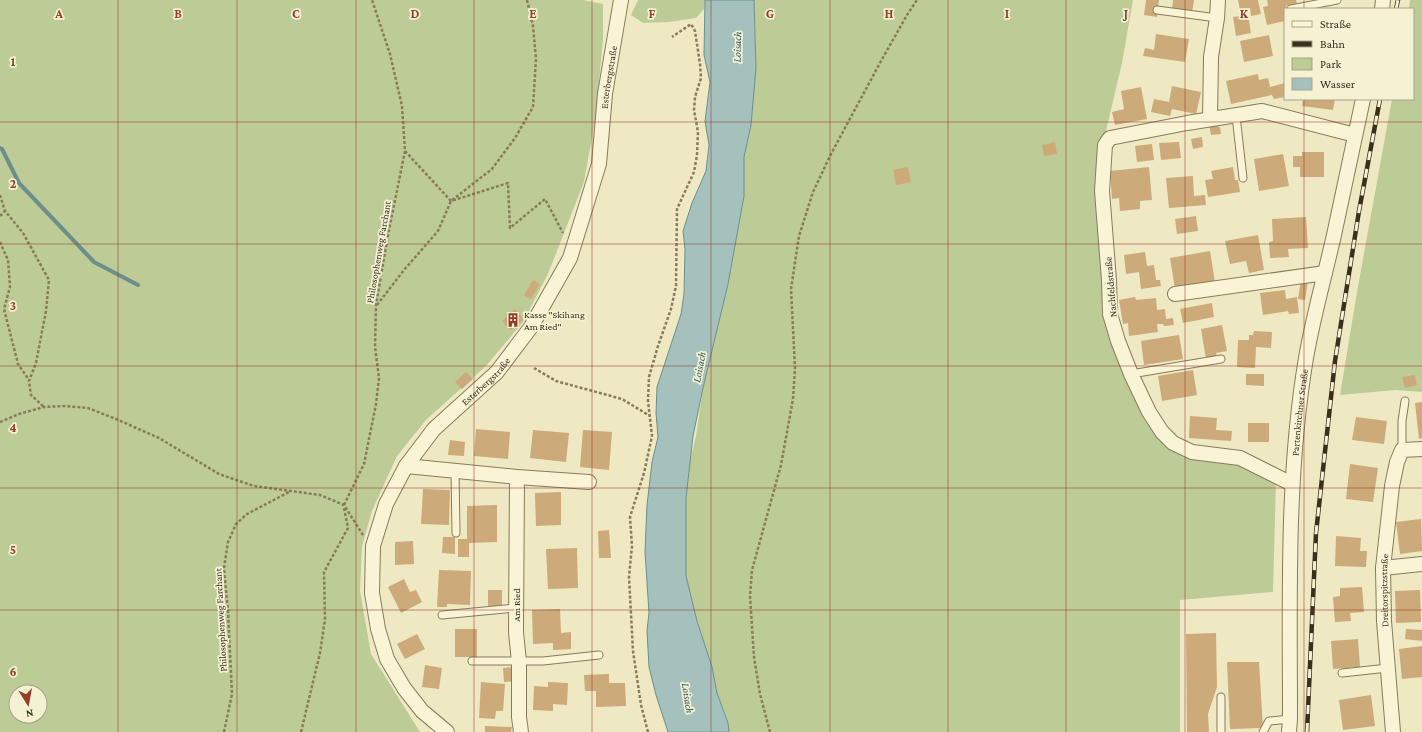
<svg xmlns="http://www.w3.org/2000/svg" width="1422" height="732" font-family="'Crimson Pro',serif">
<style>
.green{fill:#bdcc97;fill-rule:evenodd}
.water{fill:#a5c1be;stroke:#6c8f8c}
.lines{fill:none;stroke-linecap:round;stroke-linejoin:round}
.stream{stroke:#6c8f8c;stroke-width:4}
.building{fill:#ccaa79}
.lane-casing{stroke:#887b5a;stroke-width:9}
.street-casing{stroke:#887b5a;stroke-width:16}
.path{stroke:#887b5a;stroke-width:2.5;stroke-dasharray:3 2;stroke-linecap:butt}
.lane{stroke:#f9f4d6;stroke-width:7}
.street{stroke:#f9f4d6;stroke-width:14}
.rail-casing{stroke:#382f1e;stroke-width:4.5}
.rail{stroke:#f5f1d3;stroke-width:3;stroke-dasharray:9;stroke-linecap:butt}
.grid{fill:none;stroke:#983c2a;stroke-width:1;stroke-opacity:0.55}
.labels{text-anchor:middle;stroke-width:3.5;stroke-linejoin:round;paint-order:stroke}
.street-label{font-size:10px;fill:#382f1e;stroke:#f5f1d3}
.poi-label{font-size:10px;fill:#382f1e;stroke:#f5f1d3;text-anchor:start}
.water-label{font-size:11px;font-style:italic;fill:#2d5358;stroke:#f5f1d3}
.grid-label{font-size:13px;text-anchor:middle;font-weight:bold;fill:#983c2a;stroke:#f5f1d3;stroke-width:3.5;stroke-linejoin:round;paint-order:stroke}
</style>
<rect width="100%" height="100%" fill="#eee9c3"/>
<path class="green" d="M0,0H583L603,4V39L596,115L584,182L548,274L523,322L486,366L426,420L397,456L372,511L362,546L360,591L371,654L420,732H0ZM16,692H40V716H16Z
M638,0H705L704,9L696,18L669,22L643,23L631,15Z
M754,0H1133L1122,63L1105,135L1106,315L1169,444L1235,461L1276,481L1273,592L1180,600V732H729L728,723L717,693L712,667L697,621L686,576V498L690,461L696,436L703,388L728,284L744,196V157L751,125L756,68Z
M1410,0H1422V392L1395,390L1340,395L1357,292L1392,99H1413V9H1409Z"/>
<path class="water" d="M705,0H754L756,68L751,125L744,157V196L728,284L703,388L693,436L686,498V576L697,621L712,667L717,693L728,723L729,732H668L656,695L649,667L647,631L649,613L645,552L647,505L652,462L658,437L656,413L657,387L681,314L684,294L685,249L683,231L692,203L706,171L709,145L705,121L710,82L704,55Z"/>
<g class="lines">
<path class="stream" d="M0,148L2,149L19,183L94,262L138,285"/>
</g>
<path class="building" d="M1146,0H1159L1157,17L1144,15Z
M1173,0H1194L1192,13L1172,10Z
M1238,0H1258L1261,14L1251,16L1250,8L1240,10Z
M1267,0H1296L1297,3L1286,6L1287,9H1285V21L1267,25L1263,7L1268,6Z
M1248,15L1251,33L1236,36L1233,17Z
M1156,34L1189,39L1185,62L1143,56L1145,48L1154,50Z
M1269,35L1273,56L1244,62L1240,41Z
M1258,74L1259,80L1268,78L1270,87L1285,83V97L1274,99L1272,95L1231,104L1226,81Z
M1172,86L1201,92L1196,114L1172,109L1170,116L1151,112L1154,99L1169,102Z
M1141,87L1147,119L1115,125L1112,112L1124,109L1121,91Z
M1303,99H1335L1333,110L1302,106Z
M1217,123L1218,127H1220L1221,134L1211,135L1209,125Z
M1202,137L1203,147L1193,149L1191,139Z
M1055,142L1057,154L1044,156L1042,145Z
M1179,142L1181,158L1161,160L1159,143Z
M1152,144L1154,160L1137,162L1135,146Z
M1302,152H1324V177H1300V167H1293V156H1302Z
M1283,154L1289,186L1259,191L1254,159Z
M908,167L911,182L896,185L893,170Z
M1149,167L1152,200L1140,201V209L1120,211L1119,198L1112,199L1110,171Z
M1233,167L1235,180H1238L1240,192L1208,197L1205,180L1213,179L1211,171Z
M1193,176L1194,196L1205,195L1206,205L1169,208L1166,178Z
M1196,216L1198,231L1177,234L1175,219Z
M1306,217L1308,248L1288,249L1289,257L1270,258L1269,242L1273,241L1272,219Z
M1258,235L1264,270L1249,273L1246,261L1230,264L1225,241Z
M1210,251L1215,282L1175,289L1170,258Z
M1145,252L1147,266L1154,265L1156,280H1160L1161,286L1141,289L1139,272L1126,274L1124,255Z
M533,280L540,284L531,299L524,295Z
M1301,280H1308L1305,300L1298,299Z
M1285,290L1286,299L1297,297L1299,313L1289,314L1288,311L1263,315L1260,293Z
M1135,297L1136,300L1156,298L1157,310L1165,309L1166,319L1173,318L1174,325L1164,326L1163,324H1157L1158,332L1129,336L1128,323L1123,324L1119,300Z
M1212,303L1214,317L1183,323L1180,309Z
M515,309L524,319L511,330L502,321Z
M1222,325L1227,351L1216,353L1217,357L1206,359L1201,329Z
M1254,331L1272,332L1271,348L1256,347L1255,368L1237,367L1238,340H1249V335H1253Z
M1179,335L1183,359L1144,365L1141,341Z
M1193,370L1197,395L1162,401L1158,376Z
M466,372L473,379L462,389L455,382Z
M1246,374H1264V386L1246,385Z
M1415,375L1417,385L1405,388L1402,377Z
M1422,402V438L1419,439L1415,403Z
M1190,416L1217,418L1216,430L1232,431L1231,441L1189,438Z
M1356,417L1387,421L1384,444L1352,440Z
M1248,423H1269V442H1248Z
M476,429L510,432L508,459L474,456Z
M533,430L569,433L566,462L530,458Z
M583,430L612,432L609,470L580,467Z
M450,440L465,442L464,456L448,455Z
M1350,464L1378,468L1373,502L1346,499Z
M423,489L450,490L449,525L421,524Z
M561,492V525L536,526L535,493Z
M497,505V542L469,543V557H458V539H467V506Z
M1421,519L1422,551L1400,554L1396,522Z
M609,530L611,558H599L598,531Z
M1336,536L1361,538L1360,551H1367L1366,567L1335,566Z
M443,537H455V554L442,553Z
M413,541L414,564L395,565V542Z
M577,548L578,588L548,589L546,549Z
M439,570L471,571L470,605L447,604V607H437Z
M404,579L410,592L416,590L422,602L401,613L388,587Z
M1362,587L1364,612L1350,613L1351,621L1335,622L1333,597L1340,596V588Z
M488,590H502V606H488Z
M1420,590L1421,622L1396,623L1395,591Z
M560,609L561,633L571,632V649L553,650V643L533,644L532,610Z
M455,629H477V657H455Z
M1406,629L1422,630V641L1405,639Z
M1216,633L1217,687L1208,714L1209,732H1187L1186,634Z
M417,634L425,649L405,659L397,644Z
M1358,639L1360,667L1333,669L1331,641Z
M1422,646V677L1402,679L1399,649Z
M1227,662H1259L1263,728L1230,729Z
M425,665L442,668L439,689L422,687Z
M514,667L515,681L504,682L503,668Z
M609,674V683H625L626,706L596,707V691H585L584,675Z
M481,682L505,684L503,711H496L495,719L479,718Z
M548,682L568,683L567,705L553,704V711L533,710L534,686L548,687Z
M1371,695L1375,726L1343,730L1339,700Z
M485,726L512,727L511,732H485Z"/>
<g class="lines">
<defs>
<path id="lane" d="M1291,9L1337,0
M1157,10L1217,18
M1236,116L1243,178
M1131,374L1221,359
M1402,450V421L1405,401
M455,471L456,533
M442,615L516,608
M472,661H543L599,655
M1342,673L1388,668
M1221,697V732
M1263,732L1269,721L1290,719"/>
<g id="street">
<path d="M1382,9L1383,0"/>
<path d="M1210,119L1211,57L1217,18L1218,0"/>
<path d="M1175,294L1325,273"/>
<path d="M406,466L517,477L589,482"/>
<path d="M517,477L516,632L519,662V717L521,732"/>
<path d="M1292,484L1240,458L1192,452L1173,443L1162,432L1149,412L1131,374L1118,341L1110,314L1109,280L1102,191L1105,145L1110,138L1187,123L1262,111L1355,135"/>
<path d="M1383,568L1422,564"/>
<path id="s1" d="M447,732L422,711L404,688L387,659L378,629L372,593L373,546L386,504L406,466L434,429L497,372L531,327L570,258L599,164L605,94L621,0"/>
<path id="s2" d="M1289,732L1290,719C1290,599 1286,477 1306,358C1313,317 1325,275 1334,235C1344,190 1353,144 1363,99"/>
<path id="s3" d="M1393,732L1384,621L1383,568L1392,486L1397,462L1402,450L1422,449"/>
</g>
</defs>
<use href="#lane" class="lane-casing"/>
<use href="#street" class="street-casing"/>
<path class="path" d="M405,151L451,201L508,183L510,228L545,199L563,233
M0,195L5,211L23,233L49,280L46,311L36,363L29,381L31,395L44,407
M0,216L5,211
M0,242L8,260L10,287L4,309L18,364L29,380
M377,305L404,270L438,231L451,201L492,169L515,138L533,107L536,59L533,26L527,0
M534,368L556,381L622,399L650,416
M0,422L19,414L44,407L65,406L88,408L116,419L159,438L219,474L254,486L320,495L344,505L363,535
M344,505L364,464L376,404L379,378L375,347L376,305L388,235L405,151L402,106L390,54L372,0
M224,732L232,694L228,611L224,568L228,542L236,524L247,514L291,491
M301,732L320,653L325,619L324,572L348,528L344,508
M648,732L641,705L633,651L629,577L632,546L630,517L644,473L652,436L648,401L649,377L658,346L671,309L676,286L677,209L694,172L697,155L698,132L694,110L695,97L701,78L700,64L695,31L691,24L672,37
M770,732L760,694L754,657L750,596L752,570L781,465L793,399L795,368L791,289L799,236L813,192L831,154L881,61L907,15L917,0"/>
<use href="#lane" class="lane"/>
<use href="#street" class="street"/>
<defs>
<path id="rail" d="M1396,9L1398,0
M1307,732L1316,533L1335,361L1359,211L1380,99"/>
</defs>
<use href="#rail" class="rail-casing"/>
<use href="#rail" class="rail"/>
</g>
<path class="grid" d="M118,0V732M237,0V732M356,0V732M474,0V732M592,0V732M711,0V732M830,0V732M948,0V732M1066,0V732M1185,0V732M1304,0V9M1304,99V732M0,122H1422M0,244H1422M0,366H1422M0,488H1422M0,610H1422"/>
<defs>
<symbol id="building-bare" viewBox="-9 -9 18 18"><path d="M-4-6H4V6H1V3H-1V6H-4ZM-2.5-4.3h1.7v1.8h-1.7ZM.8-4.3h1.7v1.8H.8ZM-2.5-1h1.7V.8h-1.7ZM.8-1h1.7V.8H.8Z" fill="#983c2a" stroke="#f5f1d3" stroke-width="2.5" paint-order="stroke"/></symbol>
</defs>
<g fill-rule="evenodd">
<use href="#building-bare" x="503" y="310" width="20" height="20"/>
</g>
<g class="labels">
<g class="street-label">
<text dy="4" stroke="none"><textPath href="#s1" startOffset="750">Esterbergstraße</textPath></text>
<text transform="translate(378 252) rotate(-80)" y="4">Philosophenweg Farchant</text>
<text transform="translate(1110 287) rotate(-95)" y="4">Nachfeldstraße</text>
<text dy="4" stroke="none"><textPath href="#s1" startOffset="414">Esterbergstraße</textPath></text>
<text dy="4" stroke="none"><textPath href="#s2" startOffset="320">Partenkirchner Straße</textPath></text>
<text dy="4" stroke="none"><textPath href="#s3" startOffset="142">Dreitorspitzstraße</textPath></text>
<text transform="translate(516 605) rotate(-90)" y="4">Am Ried</text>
<text transform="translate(220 620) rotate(-93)" y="4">Philosophenweg Farchant</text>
</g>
<g class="poi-label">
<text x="524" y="318">Kasse "Skihang<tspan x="524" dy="12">Am Ried"</tspan></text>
</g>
<g class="water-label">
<text transform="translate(737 47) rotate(-89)" y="4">Loisach</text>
<text transform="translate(699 367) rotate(-79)" y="4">Loisach</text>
<text transform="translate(688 698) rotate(81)" y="4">Loisach</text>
</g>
</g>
<g class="grid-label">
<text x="59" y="18">A</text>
<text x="178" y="18">B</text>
<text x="296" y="18">C</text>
<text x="415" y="18">D</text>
<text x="533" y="18">E</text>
<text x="652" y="18">F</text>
<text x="770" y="18">G</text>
<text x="889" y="18">H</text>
<text x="1007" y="18">I</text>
<text x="1126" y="18">J</text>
<text x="1244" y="18">K</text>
<text x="13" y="66">1</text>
<text x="13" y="188">2</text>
<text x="13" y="310">3</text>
<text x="13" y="432">4</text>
<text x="13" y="554">5</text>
<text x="13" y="676">6</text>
</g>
<rect x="1284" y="8" width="130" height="92" fill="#f5f1d3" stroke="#a9a38b"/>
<rect x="1292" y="21" width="20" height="6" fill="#f9f4d6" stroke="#a9a38b"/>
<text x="1320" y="28" font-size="12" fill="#382f1e">Straße</text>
<rect x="1292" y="41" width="20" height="6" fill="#382f1e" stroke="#a9a38b"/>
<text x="1320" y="48" font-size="12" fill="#382f1e">Bahn</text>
<rect x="1292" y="58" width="20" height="12" fill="#bdcc97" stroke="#a9a38b"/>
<text x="1320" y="68" font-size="12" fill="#382f1e">Park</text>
<rect x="1292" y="78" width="20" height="12" fill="#a5c1be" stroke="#a9a38b"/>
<text x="1320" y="88" font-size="12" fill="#382f1e">Wasser</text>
<g transform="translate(28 704) rotate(169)"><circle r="19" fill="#f5f1d3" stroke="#a9a38b"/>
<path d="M0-3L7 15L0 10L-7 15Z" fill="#983c2a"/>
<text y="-6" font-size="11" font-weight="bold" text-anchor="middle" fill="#382f1e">N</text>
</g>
</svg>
